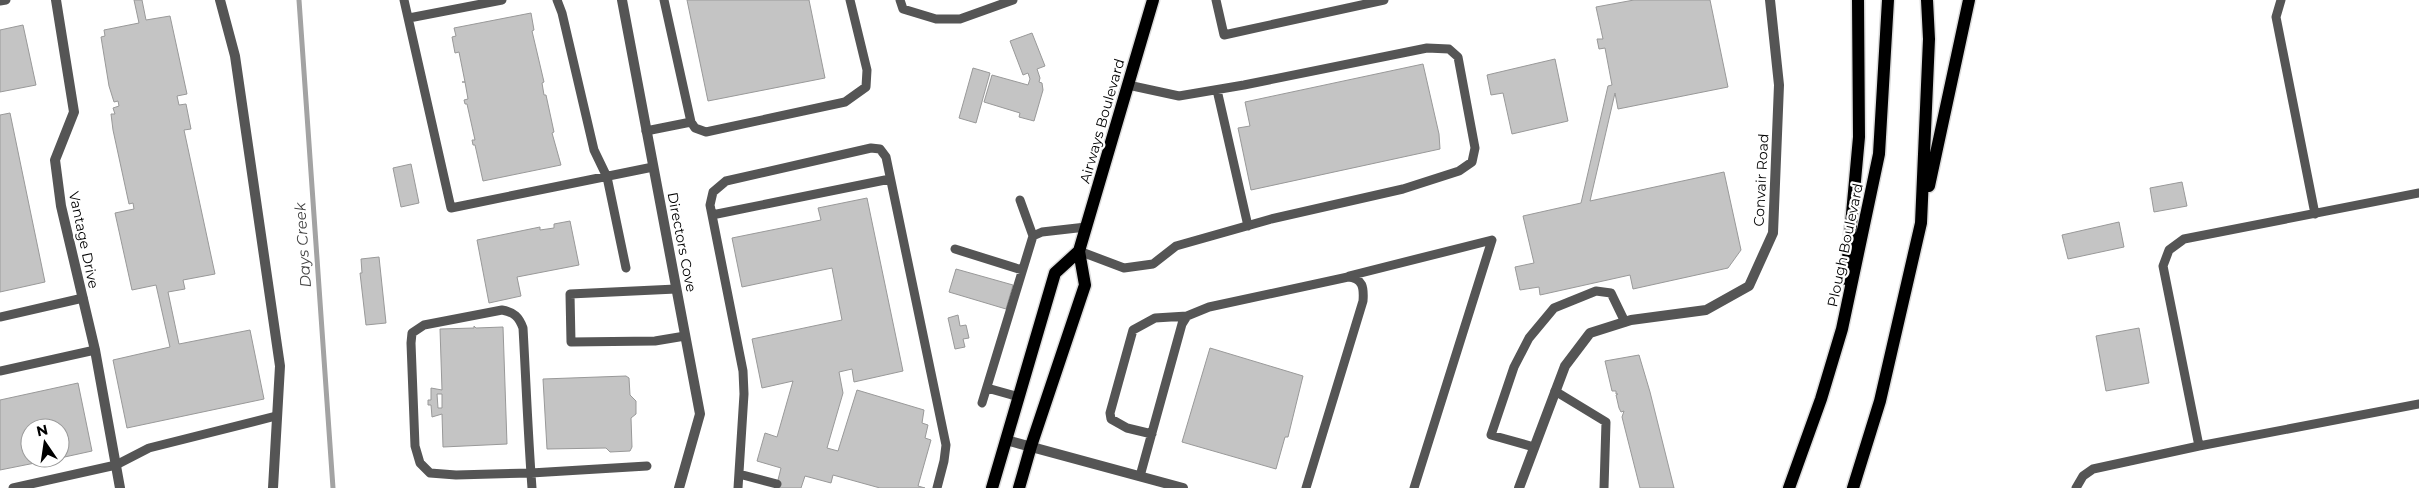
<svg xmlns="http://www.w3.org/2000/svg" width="2419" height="488" font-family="Montserrat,sans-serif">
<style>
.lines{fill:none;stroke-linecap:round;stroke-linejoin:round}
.stream{stroke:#a3a3a3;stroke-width:5}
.building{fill:#c4c4c4;stroke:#999;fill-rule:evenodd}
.primary-casing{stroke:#dbdbdb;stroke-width:15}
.lane{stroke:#555;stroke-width:9}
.street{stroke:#555;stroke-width:10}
.primary{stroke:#000;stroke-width:12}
.labels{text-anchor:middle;stroke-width:4.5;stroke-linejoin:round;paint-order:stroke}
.street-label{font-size:14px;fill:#000;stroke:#fff}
.water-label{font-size:15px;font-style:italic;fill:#444;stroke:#fff}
</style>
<rect width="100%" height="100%" fill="#fff"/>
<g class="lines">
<path class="stream" d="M299,0L333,488"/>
</g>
<path class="building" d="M134,0H142L146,20L170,16L187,94L177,96L179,105L186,104L191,129L184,130L215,274L183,280L185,289L168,292L179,344L250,330L264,399L127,428L113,360L170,347L156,285L132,290L115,213L134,209L133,203L129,204L113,130L111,114H115L113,108L119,106L118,101L114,102L109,86L101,37L105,36L104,30L139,23Z
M687,0H809L825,78L708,101Z
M1634,0H1710L1728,87L1618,109L1615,93L1590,201L1724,172L1741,250L1728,268L1633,289L1630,275L1540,295L1539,287L1520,290L1515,267L1534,263L1523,216L1581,203L1608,86L1612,85L1605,48L1599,49L1597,39H1603L1596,7Z
M531,13L534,30L532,31L544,82L542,83L544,95H546L554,132L552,133L561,165L483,181L475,145H473L472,140H475L467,104H465L464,100L468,99L465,82H462H465L459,52L455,53L452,37L456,36L454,28Z
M23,25L36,85L0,92V30Z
M1032,33L1045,66L1037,69L1040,78L1039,82L1042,83L1043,90L1034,121L1019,117L1020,113L984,102L992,75L1028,85L1030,79L1028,73L1023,75L1010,41Z
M1555,59L1568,121L1512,134L1503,93L1491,95L1487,75Z
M1423,64L1439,134L1440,149L1251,190L1238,128L1250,126L1245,102Z
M973,68L990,73L976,123L959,118Z
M10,113L45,282L0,292V115Z
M411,164L419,203L401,207L393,168Z
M2182,182L2187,206L2154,212L2150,188Z
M867,198L903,371L854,382L852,369L839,372L843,393L827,448L838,451L857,390L924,410L922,423L928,425L925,438L931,440L918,486L925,488H880L833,475L831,483L805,476L801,488H776L781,468L757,461L765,433L777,437L793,381L762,388L752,339L842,320L832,268L742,287L732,238L821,220L818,208Z
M570,221L579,265L517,277L521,296L489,303L477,240L540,227V230L554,228V224Z
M2119,222L2124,247L2068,259L2062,235Z
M379,257L386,323L366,325L360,273H362L361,259Z
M956,269L1013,285L1006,309L949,292Z
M958,315L960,326L966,325L969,338L963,339L965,347L955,349L948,318Z
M474,326L476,328L503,327L507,444L443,447L442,414L432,417L431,405H428V400H431V388L442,390L440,329L474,328ZM437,394H442V408H438Z
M2139,328L2149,383L2106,391L2096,336Z
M1210,348L1303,376L1288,437H1285L1276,469L1182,442Z
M1639,355L1650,392L1674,488H1640L1622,417L1624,411L1621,412L1619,408L1616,395L1618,394H1616V391H1612L1605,361Z
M626,376L629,378L630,395L636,401V414L631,418L632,447L630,451L610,452L606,448L547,449L543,379Z
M78,383L92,451L60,458V428H30V458H60L0,470V400Z"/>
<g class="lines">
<defs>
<path id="primary" d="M1929,186L1969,0
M1846,279L1859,137L1858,0
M992,488L1055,273L1079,251
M1019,488L1031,446L1085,285L1079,251L1153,0
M1789,488L1821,399L1842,329L1879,154L1888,0
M1853,488L1880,401L1921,223L1929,39L1927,0"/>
</defs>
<use href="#primary" class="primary-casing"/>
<path class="lane" d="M404,0L451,208L653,167
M557,0L562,13L594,150L607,177L626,268
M664,0L691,122L695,128L706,132L845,102L866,87L867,70L850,0
M900,0L903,9L936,19H960L1013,0
M1216,0L1224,35L1384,0
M2281,0L2276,17L2315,214
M0,1L6,0
M409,18L502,0
M1217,90L1248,226
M646,131L691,122
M2419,193L2184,239L2169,250L2163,266L2199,446L2419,404
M1020,200L1033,236
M712,215L890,179
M955,249L1022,270
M1079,251L1124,268L1153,264L1176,246L1271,219L1403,189L1459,171L1472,162L1475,148L1458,57L1449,49L1427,48L1244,85L1179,96L1128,85
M1349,276L1492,240L1414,488
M676,289L570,294L571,342L655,341L685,336
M0,317L83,298
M0,371L95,350
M987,388L1019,397
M1555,391L1606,422L1604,488
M982,403L1033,236L1042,232L1086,227
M1152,434L1127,428L1111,419L1110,413L1133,330L1155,318L1187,316
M1534,447L1491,435L1514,367L1529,338L1554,308L1596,291L1611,293L1625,322
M739,474L777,484
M1140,476L1182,324L1187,316L1209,307L1348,277C1363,278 1364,288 1363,301L1306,488
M13,488L116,465L149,448L276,416
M532,488C528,435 526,381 523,328C519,317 514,312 502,310L424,325L412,333L411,343L415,446L420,463L430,473L456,475L531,473L647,466
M738,488L744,394L743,371L710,205L713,192L726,181L871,148L880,149L886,157L946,445L944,461L937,488
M2076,488L2083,476L2093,469L2199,446"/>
<path class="street" d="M56,0L74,112L55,160L61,206L95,350L120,488
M220,0L235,56L280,366L273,488
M622,0L700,414L679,488
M1006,440L1183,488
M1519,488L1565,366L1590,333L1631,320L1706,310L1749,286L1773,233L1779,85L1770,0"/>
<use href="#primary" class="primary"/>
</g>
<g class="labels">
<g class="street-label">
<text transform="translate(1102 121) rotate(-74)" y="5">Airways Boulevard</text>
<text transform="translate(1761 180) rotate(-87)" y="5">Convair Road</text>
<text transform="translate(84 240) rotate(78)" y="5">Vantage Drive</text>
<text transform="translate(682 242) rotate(79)" y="5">Directors Cove</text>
<text transform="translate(1845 245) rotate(-78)" y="5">Plough Boulevard</text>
</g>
<g class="water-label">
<text transform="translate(303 245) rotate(-94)" y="5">Days Creek</text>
</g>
</g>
<g transform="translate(45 443) rotate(347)"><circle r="24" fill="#ffffff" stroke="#999999"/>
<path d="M0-4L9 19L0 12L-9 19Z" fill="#000000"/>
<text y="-8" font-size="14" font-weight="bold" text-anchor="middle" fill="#000000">N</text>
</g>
</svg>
